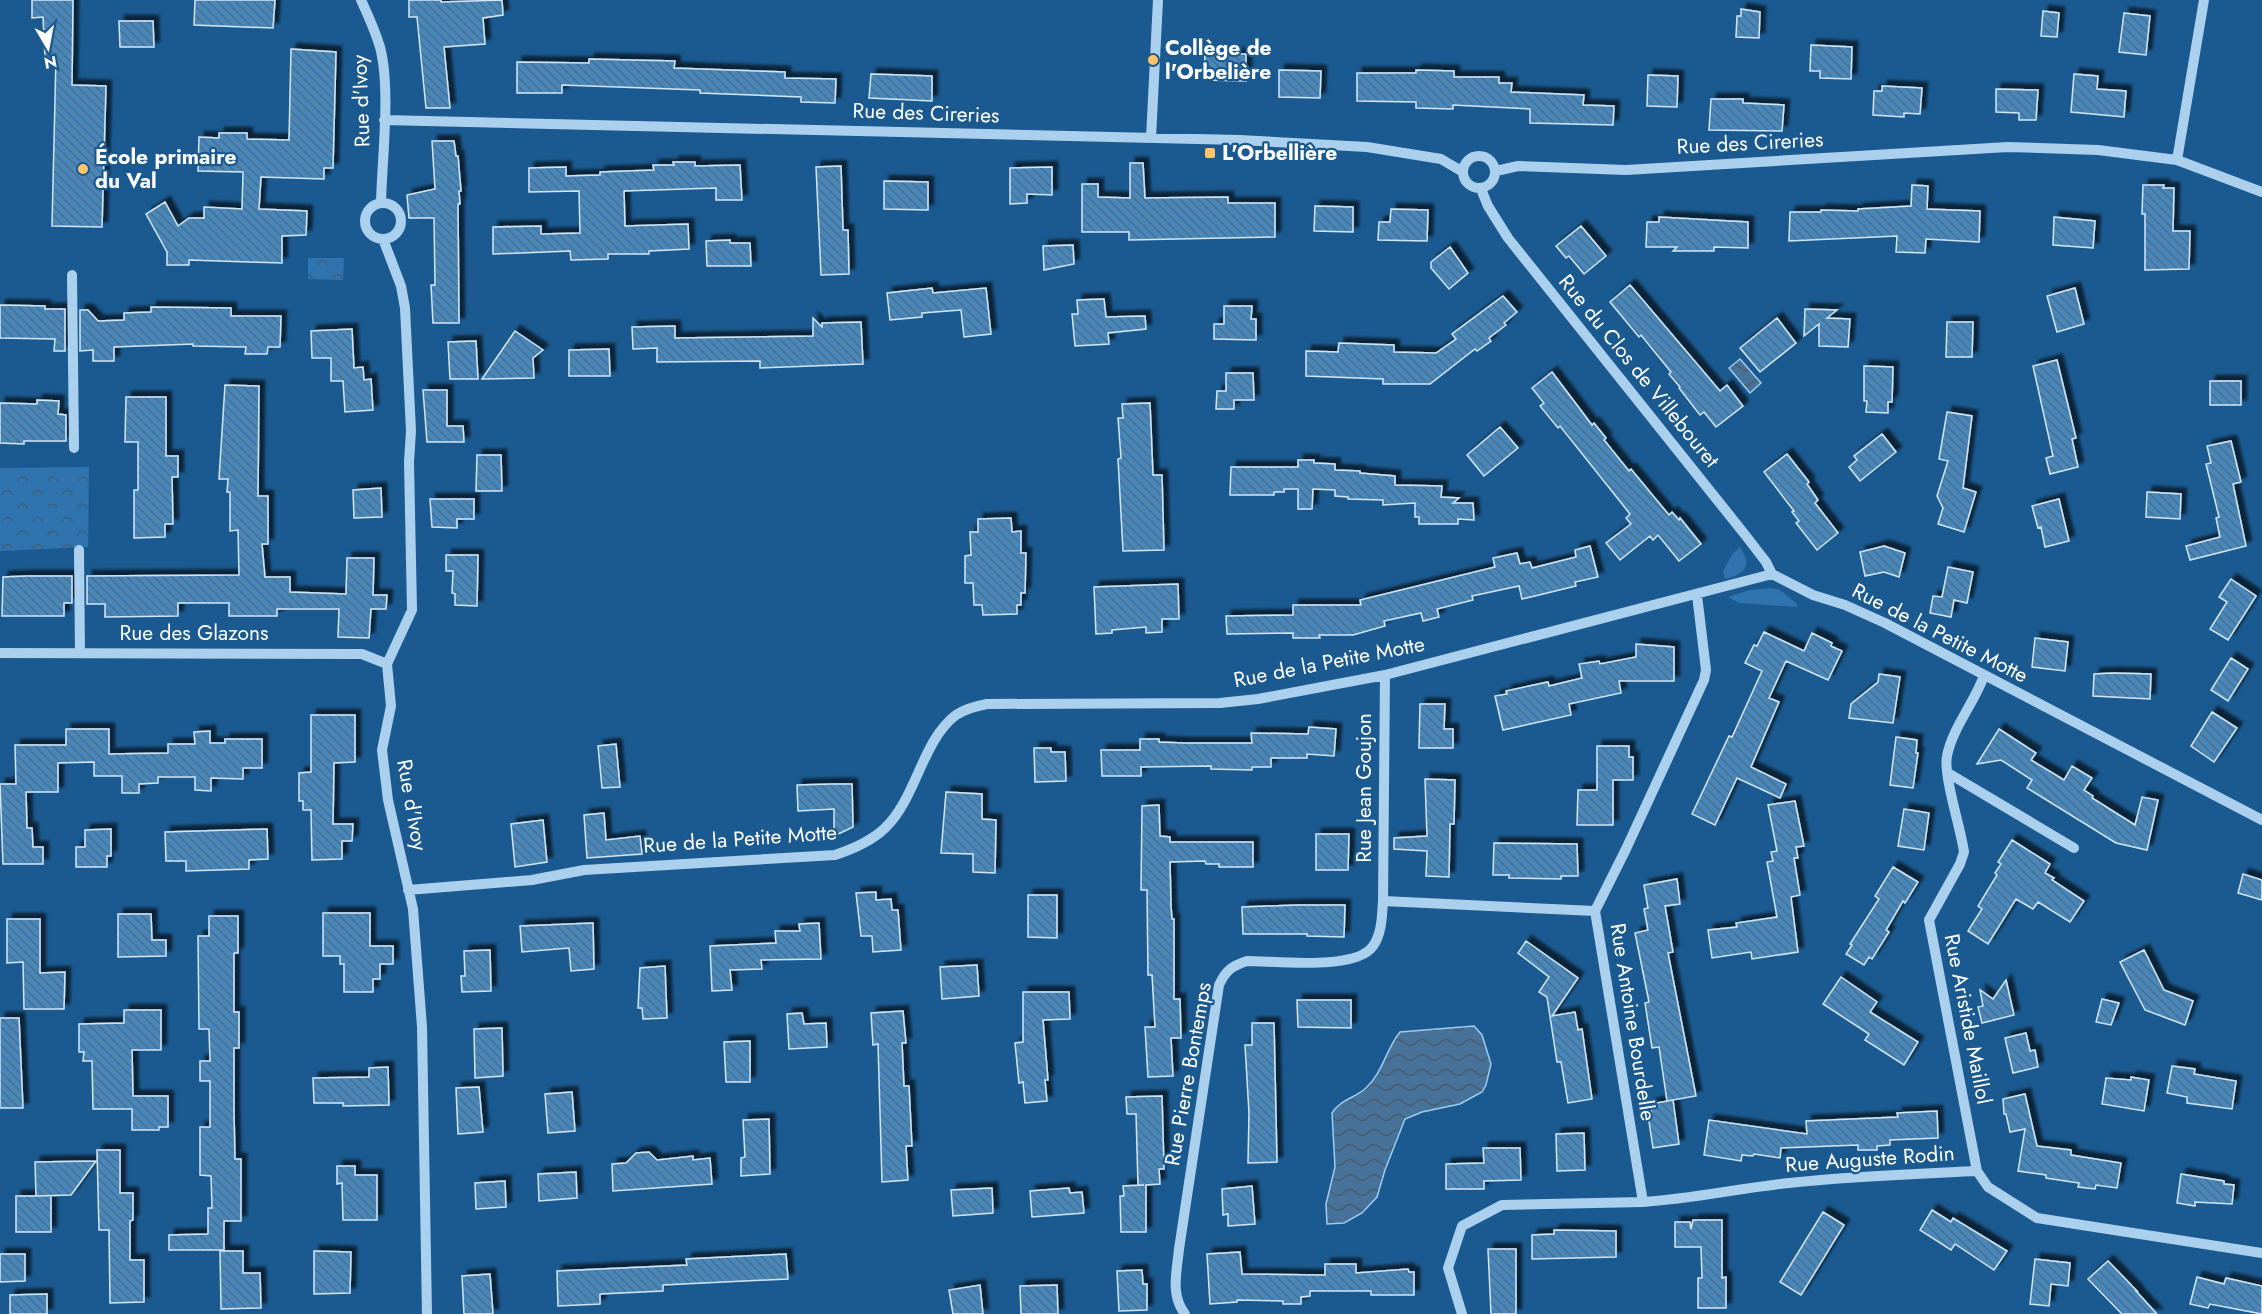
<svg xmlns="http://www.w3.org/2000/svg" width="2262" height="1314" font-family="Jost,sans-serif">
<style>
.park{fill:url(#park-crowns)}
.garden{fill:#2f74ae}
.water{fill:url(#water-waves);stroke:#9eccf0;stroke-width:1.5}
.building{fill:url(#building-back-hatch);stroke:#d1e7fa;stroke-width:1.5;filter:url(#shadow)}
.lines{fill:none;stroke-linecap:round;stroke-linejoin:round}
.minor{stroke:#abd0ee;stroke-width:10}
.poi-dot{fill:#ffc568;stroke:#1b5a90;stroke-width:2}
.labels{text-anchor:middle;stroke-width:4.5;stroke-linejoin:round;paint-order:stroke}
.poi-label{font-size:21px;font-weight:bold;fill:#fff;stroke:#1b5a90;text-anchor:start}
.street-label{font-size:21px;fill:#fff;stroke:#1b5a90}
</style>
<defs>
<pattern id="park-crowns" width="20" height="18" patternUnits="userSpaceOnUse" patternTransform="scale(1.5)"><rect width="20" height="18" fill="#2f74ae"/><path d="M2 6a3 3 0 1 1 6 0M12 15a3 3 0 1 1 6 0" fill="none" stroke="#3f5e78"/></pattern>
<pattern id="water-waves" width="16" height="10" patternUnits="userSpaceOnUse" patternTransform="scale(1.5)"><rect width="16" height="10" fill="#477299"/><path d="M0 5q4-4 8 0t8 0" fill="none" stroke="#4a5b6b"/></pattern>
<pattern id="building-back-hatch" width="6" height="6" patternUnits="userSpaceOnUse" patternTransform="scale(1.5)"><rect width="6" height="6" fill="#4986b9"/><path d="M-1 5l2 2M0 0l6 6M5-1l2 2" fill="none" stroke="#4a6f8d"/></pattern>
<filter id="shadow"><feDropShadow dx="5.5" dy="-5.5" stdDeviation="1.5" flood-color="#0009"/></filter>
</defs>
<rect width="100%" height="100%" fill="#1b5a90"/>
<path class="park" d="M308,258H344L343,280L308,279Z
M89,467L88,547L0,551V468Z"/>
<path class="garden" d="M1740,547C1753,567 1745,574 1725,579L1723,571L1733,553Z
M1772,588L1780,590L1797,604V607L1739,603L1728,597L1750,590Z"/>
<path class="water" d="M1740,359L1761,383L1750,393L1729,368Z
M1474,1026L1482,1035L1491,1064L1486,1085L1482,1092L1460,1104L1422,1112L1405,1119L1385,1170L1377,1197L1362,1213L1344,1223L1327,1224L1326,1204L1335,1167L1332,1113C1340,1100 1355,1098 1366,1088C1383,1072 1386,1049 1400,1032Z"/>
<path class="building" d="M32,0H73L72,85L106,86L102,227L52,226L56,57L45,58L43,17L32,18Z
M195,0H275L273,28L194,25Z
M409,0H441V2L502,0L503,15L483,18L485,44L444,47L450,108H426L417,17H409Z
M1741,9L1760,12L1759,38L1736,37L1737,16H1741Z
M2043,11L2059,13L2057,37L2041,36Z
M2124,13L2150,16L2146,55L2119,52Z
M119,21H153L154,47H120Z
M1811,45L1852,47L1851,79L1820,78V71H1810Z
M291,49L336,52L333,168H324V179L261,177L259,209L307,211L306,235L282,236V263L189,260V265H167V252L146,214L165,202L178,226L189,218H204V207L242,209L243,172L198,171L199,137L219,138V133H247V139L289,140Z
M1205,53L1246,54V81L1204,80Z
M589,59L675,61L674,68L785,72V78L836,79L835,103L801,102V97L700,93V90L562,85V93H517V62L589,63Z
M1279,70L1321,71L1320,98L1279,97Z
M1416,70L1454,71V77H1499V83H1512L1511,92L1584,95L1583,105L1614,106L1613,125L1530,123V109L1453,105V109L1416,108V102L1357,101V73H1416Z
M871,74L932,76V101L869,98Z
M2074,74L2098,76L2097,89L2126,91L2124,117L2071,112Z
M1648,75L1678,76L1677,107L1647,106Z
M1882,86L1922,88L1920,114L1904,113V117L1873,115L1874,91H1882Z
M1996,89L2038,90L2036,120H2019V113L1996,112Z
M1711,99H1743V103L1784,105L1782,131L1709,130Z
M432,141H454L456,156H458L461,191H459L460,204H458L459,323H433L431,285H435L434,218H409L407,195L435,189Z
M673,162H695V166L740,165L742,200H716V188L624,191L625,226L688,224L689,249L649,251V254H608V259L571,260L570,251L493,254V227L541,226V234L580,233L579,191L529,192V168L566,167V176L600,175V172L654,170L653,165H674Z
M1130,163H1143L1145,198L1228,197V203H1275V237L1129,240V232H1082V184H1098V197L1130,198Z
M841,166L843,230H848L849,274L821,275L816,167Z
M1052,167V195L1027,194V203L1010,204V168Z
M884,181L928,182V210L884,209Z
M1912,185L1928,186L1927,209L1980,211L1979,242L1926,239L1925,253L1896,252L1897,236L1789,241L1790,212H1821V210L1858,211V209L1911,206Z
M2143,185H2164L2163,188H2174L2173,231H2190L2189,269L2145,270V214H2142Z
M1315,206L1353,207V232L1314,231Z
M1391,209L1428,210L1427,241L1378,240L1379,222H1390Z
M1659,217L1748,222V248L1714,247V251H1673L1677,247H1646L1647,222H1659Z
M2054,217L2095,221L2093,248L2053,245Z
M1581,226L1606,256L1584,274L1569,256L1566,258L1556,246Z
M730,240V243H750L751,266H707L706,241Z
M1073,245L1074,264L1044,270L1043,246Z
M1450,247L1468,273L1449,289L1431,268V262Z
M1630,285L1720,391L1727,385L1743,406L1716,427L1704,412L1700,415L1679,388L1680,387L1669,374L1671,372L1641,335L1639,337L1610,302Z
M932,288L933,293L986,288L991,334L964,337L961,310L922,313V317L890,320L887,293Z
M2075,288L2084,324L2057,332L2047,296Z
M1503,296L1517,312L1504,323L1506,325L1489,338L1491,341L1477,351L1475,349L1430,384H1383V379L1306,376V351L1338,352L1339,343L1394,345V352L1436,353L1456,339L1452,334Z
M1104,299L1106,317L1145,316L1146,329L1108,333L1109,344L1075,346L1072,314H1078L1077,300Z
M0,305L45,306V309H65V351H54L55,339L0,338Z
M1224,306H1252L1251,319H1256V340L1214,339V324H1224Z
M151,307L231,308V316H281L280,347H268L267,354H245L246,347L193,346V344L114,347V361H93V350L80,351V310H88L98,321L124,320V313L151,312Z
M1805,309L1837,310L1827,318L1850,319L1848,347L1819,346V324L1804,336Z
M813,318L822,327V323L861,322L863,364L760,368V361L657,362V348L633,349L632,327L675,326V338L813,336Z
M1777,318L1796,343L1760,372L1740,348Z
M1947,322H1973L1972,357H1946Z
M352,329L354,368L363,367L364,380L371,379L373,410L345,412L343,381H331V358H312L311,331Z
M515,331L543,350L533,358L534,378L482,379Z
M476,341L478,379H450L448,342Z
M609,349L610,376H569V350Z
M2057,360L2076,438L2072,439L2078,467L2050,474L2046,458L2053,456L2033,366Z
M1864,366L1893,367L1892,402H1888V413L1866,412L1867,401H1864Z
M1552,372L1592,425L1594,423L1606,438L1604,440L1629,471L1631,469L1669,515L1672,512L1679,520L1680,518L1701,544L1679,561L1658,535L1653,540L1650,536L1620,560L1606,543L1631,524L1626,518L1630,514L1560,426L1558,428L1540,406L1544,403L1532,388Z
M1226,373H1253L1254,400H1234V409H1216L1217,391H1226Z
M2210,381H2241V405H2210Z
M225,385L259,386L258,496H268V544H262L265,577H290V592L346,594L347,558H374L373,595H387L386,609H371L369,638L338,637L339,609H277V616H229V603H178V616L105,617V604H87V576L239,575L238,530L230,531V492H227L228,479H219Z
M423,390H447V426H463L464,442H427Z
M126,397H166V456H178V477H172L173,524H165V537L134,538V490H138V442H125Z
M37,400L59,401L58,414L66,415V441H24V444L0,443V403L37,404Z
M1150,403L1153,475H1162L1164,550L1123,551L1118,459L1121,458L1118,418H1123L1122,404Z
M1947,412L1972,416L1963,488L1976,492L1964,532L1938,524L1943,508L1937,496L1948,461L1939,459Z
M1500,427L1518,448L1484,476L1467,455Z
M1882,434L1896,452L1860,481L1849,467L1857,460L1854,456Z
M2231,441L2241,482L2233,484L2246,546L2190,560L2186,546L2220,537L2216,518L2219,517L2206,464L2211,463L2207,446Z
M1787,454L1809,482L1807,484L1818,500L1815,503L1838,533L1817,550L1796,523L1799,521L1792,512L1794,511L1764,472Z
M477,455H501L502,491H476Z
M1298,460H1314V463L1335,464V470L1360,471V473L1395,476V485L1442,486L1441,497L1459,498L1453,503H1473L1474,520L1458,519V524H1419V517H1415V503L1383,505V500L1348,499V497L1335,496V490L1313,489L1312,509H1298V489H1284V492H1274V495H1230L1231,467H1298Z
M381,488L382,517L354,518L353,490Z
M2147,492L2181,494L2180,519L2146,517Z
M430,499H474V519H457V528L432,527Z
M2059,499L2069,541L2045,547L2041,527L2038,528L2032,506Z
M1011,518L1012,532L1021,531V553H1026L1025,593H1021V605H1017V614L983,615L982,605H974L973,583H965V556L971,555L970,532H978V519Z
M1590,546L1598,577L1575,582L1576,586L1539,595L1522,599L1519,586L1472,596L1473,600L1437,609L1439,617L1423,621L1421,613L1384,621L1385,626L1353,635H1319L1320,638H1293V633L1227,634L1226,616L1293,615V605H1361L1360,600L1495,567L1493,558L1517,553L1520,564L1530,562L1532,568L1576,557L1575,550Z
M1884,546L1905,553L1899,577L1884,572L1865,576L1860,552Z
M446,555H478L477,606L455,605V594L452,593L453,571H446Z
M1948,567L1973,572L1967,603L1954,600L1951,617L1930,613L1933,596L1942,597Z
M26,576H72V603H64V616H2L3,577Z
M2231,579L2256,596L2228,640L2210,629L2227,602L2219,597Z
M1178,584L1179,619H1162V632L1146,633V627L1112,630V633L1096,634L1094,587Z
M1764,632L1804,651L1812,633L1832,643L1831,646L1842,651L1828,680L1786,661L1769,698L1779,702L1751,767L1786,784L1780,798L1737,778L1715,825L1692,814L1729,736L1732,737L1762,671L1745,663L1754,645L1757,646Z
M2035,638L2068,642L2065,671L2032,667Z
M1636,644L1674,647V681H1619L1621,693L1569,704L1571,715L1503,730L1495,696L1507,694L1506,691L1529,686L1548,682L1549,686L1582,678L1579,664L1599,661L1600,664L1636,657Z
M2231,658L2248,669L2228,701L2211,690Z
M2113,673L2151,674L2150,699L2093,696L2094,674Z
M1879,674L1900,677L1893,723L1849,718L1851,704L1878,682Z
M1420,704H1445L1444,729H1453V748H1419Z
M2212,712L2237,728L2214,762L2191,746Z
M311,715H355V762L334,763L333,824H353L352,841H342V859L312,860L311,810H303V801H299V773L311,772Z
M1309,727L1336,729L1334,756L1307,754V758H1271V767H1252V770L1211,769V766L1141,767V776H1102L1101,750H1140V739H1159V742L1184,743H1252L1251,733L1308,734Z
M66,729H109V754L168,753V744H195L194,732L210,731V743H225V739H262V768H243V779L211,778V791L195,790V777H158V783L139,784V793H122V776H94V762L58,763V792H26L27,828H32L33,847H43V864H3L0,784H16L15,745H66Z
M1999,729L2036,753L2031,760L2064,780L2072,766L2092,778L2084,790L2093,796L2092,798L2135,825L2142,797L2158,800L2147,850L2116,843L2027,788L2032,780L2001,760L1977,764Z
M1896,737L1917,740L1916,753H1918L1913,788L1890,785Z
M616,744L620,787L602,788L598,746Z
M1597,746H1629V757H1633V780H1613V825H1577L1578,790H1597Z
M1034,748H1051V752H1065L1066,781L1035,782Z
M1425,779L1455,780L1454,824H1450L1449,877L1426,876L1427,851L1394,849V838L1427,836Z
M832,784H852L853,827L834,836V809L798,811L797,785Z
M946,792L982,794V819L996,820L995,873L973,872V854L941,853Z
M1795,801L1804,846L1796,847L1798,858H1794L1800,895L1791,897L1798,952L1752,959L1751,952L1712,958L1708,930L1737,927L1736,923L1777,917L1767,862L1773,861L1771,852L1777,851L1768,805Z
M1159,805L1160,836L1170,837V842H1253V867H1219V864H1206L1205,861L1170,862L1171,906L1172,919H1174V999H1180L1181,1038H1171L1173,1076L1148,1077L1145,1027H1155L1152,975H1148L1147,890H1141L1142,806Z
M1904,809L1929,813L1924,850L1898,846Z
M604,813L606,840L640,836L642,854L587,858L584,815Z
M543,820L547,862L515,867L511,824Z
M111,829V856H107V867H76V847H85V830Z
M267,829L268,859L249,860V869L186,871V861H166L165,832Z
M1316,834H1349L1348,870H1316Z
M2012,840L2050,864L2045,873L2054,878L2052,880L2084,901L2070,922L2038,902L2033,909L2016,899L1988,944L1968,931L1982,909L1978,906L1997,875L1995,873L2001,864L1998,862Z
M1494,843L1577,844L1578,876H1561V879L1509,878V875H1493Z
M1893,867L1918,882L1905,903L1903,901L1886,930L1889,932L1872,959L1869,957L1864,965L1846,954L1852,945L1850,944L1879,899L1875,896Z
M2243,874L2262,880V900L2238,893Z
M1677,879L1680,904L1665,906L1673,952L1668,953L1696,1096L1667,1101L1659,1047L1652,1048L1645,1003L1649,1002L1635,933L1648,930L1644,909L1648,908L1644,885Z
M876,892V900L891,899L892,910H898L901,950L873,952L872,936H861L856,893Z
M1028,895H1057V938L1028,937Z
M1297,905H1345L1344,937L1307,936V934H1243L1242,907Z
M323,913H370V946H393V964H380V979H373V992H344V964H340V956H323Z
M118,914H151L152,940H166V956L118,957Z
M209,916H238V953H234V1012H239V1048H234V1113L235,1159H241V1221H224V1250H169V1235L208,1234V1208H212L211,1176L200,1175V1127H210V1081H200V1061H210L209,1029H199L198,936H209Z
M7,919H40V973L65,972L64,1009H24L23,962L7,963Z
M593,923L594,969L571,971L569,948L522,952L520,926Z
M819,923L821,959L761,960L762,969L730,970L732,990L712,991L710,946L776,943L775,931H800L799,924Z
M1526,941L1578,978L1552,1016L1575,1012L1578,1030L1582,1029L1592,1099L1568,1103L1561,1062H1557L1547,997L1539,992L1549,977L1518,953Z
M490,950L491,991L462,992L461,976H465L464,951Z
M2144,950L2164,990L2193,1001L2185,1025L2145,1010L2120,962Z
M977,965L979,996L942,999L940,967Z
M665,966L667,1018L643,1019L642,1008H638L640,968Z
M1841,977L1877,1002L1870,1012L1918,1042L1904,1065L1865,1040L1869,1034L1823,1004Z
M2006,980L2014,1015L1982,1023L1978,1007L1983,1006L1980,990L1993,999Z
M1023,992H1069L1070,1019L1043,1020L1048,1080H1045L1047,1101L1025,1103L1023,1082L1019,1083L1015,1043L1023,1042Z
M2102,999L2119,1003L2111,1025L2096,1022Z
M1297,1000H1351V1028L1298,1027Z
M124,1010H161V1050H132L133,1096H168V1127H159V1130H132V1109H93L92,1061H83L84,1052H79V1024L124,1023Z
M903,1011L906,1043H902L904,1086H909L912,1146H906L908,1180L882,1182L878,1044L873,1045L871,1013Z
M802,1013L804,1024L826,1023L827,1047L789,1049L787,1014Z
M0,1018H19L23,1108H0Z
M1252,1023H1274L1277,1162L1248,1163L1249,1113L1245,1045H1252Z
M502,1028L503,1076L475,1078L474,1029Z
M2026,1033L2030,1051L2035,1050L2038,1067L2013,1073L2005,1038Z
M750,1041V1082H726L724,1042Z
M2172,1066L2195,1069L2194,1074L2236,1081L2232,1109L2187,1103V1097L2167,1093Z
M388,1067L389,1105L343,1106V1103H314L313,1078L369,1077V1068Z
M2131,1077L2149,1080L2144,1111L2102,1104L2106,1078L2131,1080Z
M479,1087L483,1132L458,1134L456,1088Z
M572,1092L575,1131L548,1133L545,1094Z
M2025,1094L2037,1146L2071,1150V1155L2121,1163L2117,1188L2096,1185L2095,1189L2078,1187L2079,1183L2046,1178V1175L2018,1171L2025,1129L2010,1132L2006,1114H2004L2003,1099Z
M1162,1096L1164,1169H1159L1160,1184L1146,1185V1232H1121L1120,1196H1124L1123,1186L1144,1185H1138L1136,1114H1127L1126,1097Z
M1673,1100L1679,1144L1653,1148L1648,1115L1652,1114L1650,1104Z
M1937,1111L1938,1138L1890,1140V1145L1877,1146V1150H1858V1145L1781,1148L1780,1158L1754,1154L1753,1156L1742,1155L1741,1161L1704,1155L1709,1120L1807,1134L1806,1121L1898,1117L1897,1113Z
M769,1119L770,1174L741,1176V1158L745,1157L743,1120Z
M1584,1133L1585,1170L1557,1171L1556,1134Z
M1483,1148H1520L1521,1180L1484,1181V1189H1446V1164L1484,1163Z
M97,1150H120V1193H133V1220L130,1221V1260H144V1302L110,1303L109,1230H99Z
M649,1152L657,1160L693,1156V1160L710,1158L712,1184L613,1191L612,1164L626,1163L636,1153Z
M96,1161L71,1195L36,1196L35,1162Z
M337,1166H355V1175H377V1220H343L342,1183L337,1184Z
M576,1172L577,1198L539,1201L538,1174Z
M2181,1174L2224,1181V1184L2234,1185L2232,1204L2195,1202V1206L2177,1203Z
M505,1181L506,1207L476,1209L475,1183Z
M1252,1186L1255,1224L1228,1226V1214L1223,1215L1222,1189Z
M992,1188L993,1213L953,1216L951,1190Z
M1069,1188L1070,1193L1082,1192L1084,1213L1032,1217L1030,1191Z
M16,1196H51V1232H16Z
M1932,1210L1951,1222L1953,1218L2007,1251L1994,1270L1955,1244L1951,1250L1920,1230Z
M1823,1212L1844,1225L1801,1295L1780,1282Z
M1693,1220H1722V1278L1726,1277V1308H1698V1278H1702L1701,1247H1675V1222H1690L1691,1229Z
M1554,1230L1616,1231V1257L1532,1259V1235L1554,1234Z
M1488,1249H1516V1314H1491Z
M220,1251H243V1273H260L261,1308L221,1309Z
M314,1251L351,1252L350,1293L314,1294Z
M1240,1252L1242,1274L1325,1275V1264H1356V1273L1408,1269L1409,1272H1414V1295H1371V1291H1310V1296L1301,1297V1304H1283V1301L1237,1300V1302L1210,1304L1207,1254Z
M0,1254H25V1281L0,1282Z
M786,1254L788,1279L663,1285V1291L600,1294V1304L558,1306L557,1271L687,1265L686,1259Z
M2035,1259L2070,1263L2068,1286L2051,1284L2049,1306L2030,1304Z
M2108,1261L2137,1291H2136L2157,1314H2122L2088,1279Z
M1142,1270L1143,1284H1147V1310L1119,1311L1117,1271Z
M490,1274L493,1314H464L462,1276Z
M2197,1277L2224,1284L2226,1278L2262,1286V1314L2210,1304L2208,1308L2190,1304Z
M980,1285L983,1314H953L949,1290Z
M1057,1285L1058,1314H1021L1020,1286Z
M47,1294V1314H10V1295Z"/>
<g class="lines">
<path class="minor" d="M361,0C368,15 375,31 380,47C391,89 382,158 381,203
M384,120L1240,140L1367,147L1441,159L1463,172
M1151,138L1158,0
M1463 172a16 16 0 1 1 32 0a16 16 0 1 1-32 0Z
M2177,160L2204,0
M1496,171L1518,166L1626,170L2008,147L2098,150L2177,160L2262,192
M1481,189L1488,206L1508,238L1746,536L1766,562L1772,574
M365 221a18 18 0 1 1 36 0a18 18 0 1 1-36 0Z
M383,239L401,286L405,308L411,431L409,462L412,610L387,664L391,706L382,750L388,800L413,909L422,1027L427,1314
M72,275L74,448
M79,550L80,653
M0,653L362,654L387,664
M1948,773L2074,848
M408,890L532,880L584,870L835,855C853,849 870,842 884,829C916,800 922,740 956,715C965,709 976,706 987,704L1220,703L1258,699L1385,675L1772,574L1813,595L1845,605L1885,623L2262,820
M1383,901L1595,911
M1977,1171L1929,920L1960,864L1964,852C1961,829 1943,775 1947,756C1952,729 1974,703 1984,676
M1643,1202C1692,1199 1740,1188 1789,1183C1851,1176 1914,1174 1977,1171L1988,1187L2037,1218L2262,1253
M1185,1314C1170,1295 1177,1271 1179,1249L1219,985C1226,970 1232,966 1247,961C1276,961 1356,971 1373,946C1382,934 1382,915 1383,901L1385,675
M1462,1314L1448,1268L1462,1226L1502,1205L1643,1202L1595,911L1626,849L1704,680L1706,670L1697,595"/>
</g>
<g class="poi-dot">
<circle cx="1153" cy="60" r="6"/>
<rect x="1204" y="147" width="12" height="12" rx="3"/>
<circle cx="83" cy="169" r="6"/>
</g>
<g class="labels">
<g class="poi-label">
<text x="1165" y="55">Collège de<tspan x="1165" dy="24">l'Orbelière</tspan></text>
<text x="1222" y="160">L'Orbellière</text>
<text x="95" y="164">École primaire<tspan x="95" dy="24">du Val</tspan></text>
</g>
<g class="street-label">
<text transform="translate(361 101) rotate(-92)" y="7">Rue d'Ivoy</text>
<text transform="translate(926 113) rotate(2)" y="7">Rue des Cireries</text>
<text transform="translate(1750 143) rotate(-3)" y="7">Rue des Cireries</text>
<text transform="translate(1639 371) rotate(51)" y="7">Rue du Clos de Villebouret</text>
<text x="194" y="640">Rue des Glazons</text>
<text transform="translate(1940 633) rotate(27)" y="7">Rue de la Petite Motte</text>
<text transform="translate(1329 662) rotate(-11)" y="7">Rue de la Petite Motte</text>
<text transform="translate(1364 788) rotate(-90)" y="7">Rue Jean Goujon</text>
<text transform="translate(412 805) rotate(80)" y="7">Rue d'Ivoy</text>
<text transform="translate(740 839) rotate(-4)" y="7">Rue de la Petite Motte</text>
<text transform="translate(1968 1019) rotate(79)" y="7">Rue Aristide Maillol</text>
<text transform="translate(1633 1022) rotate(81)" y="7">Rue Antoine Bourdelle</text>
<text transform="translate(1188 1074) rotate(-80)" y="7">Rue Pierre Bontemps</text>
<text transform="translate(1870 1159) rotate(-4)" y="7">Rue Auguste Rodin</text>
</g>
</g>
<g transform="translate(48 48) rotate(170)" stroke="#1b5a90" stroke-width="4.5" paint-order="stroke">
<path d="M0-4.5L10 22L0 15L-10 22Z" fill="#ffffff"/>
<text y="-9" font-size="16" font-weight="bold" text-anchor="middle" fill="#ffffff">N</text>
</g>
</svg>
